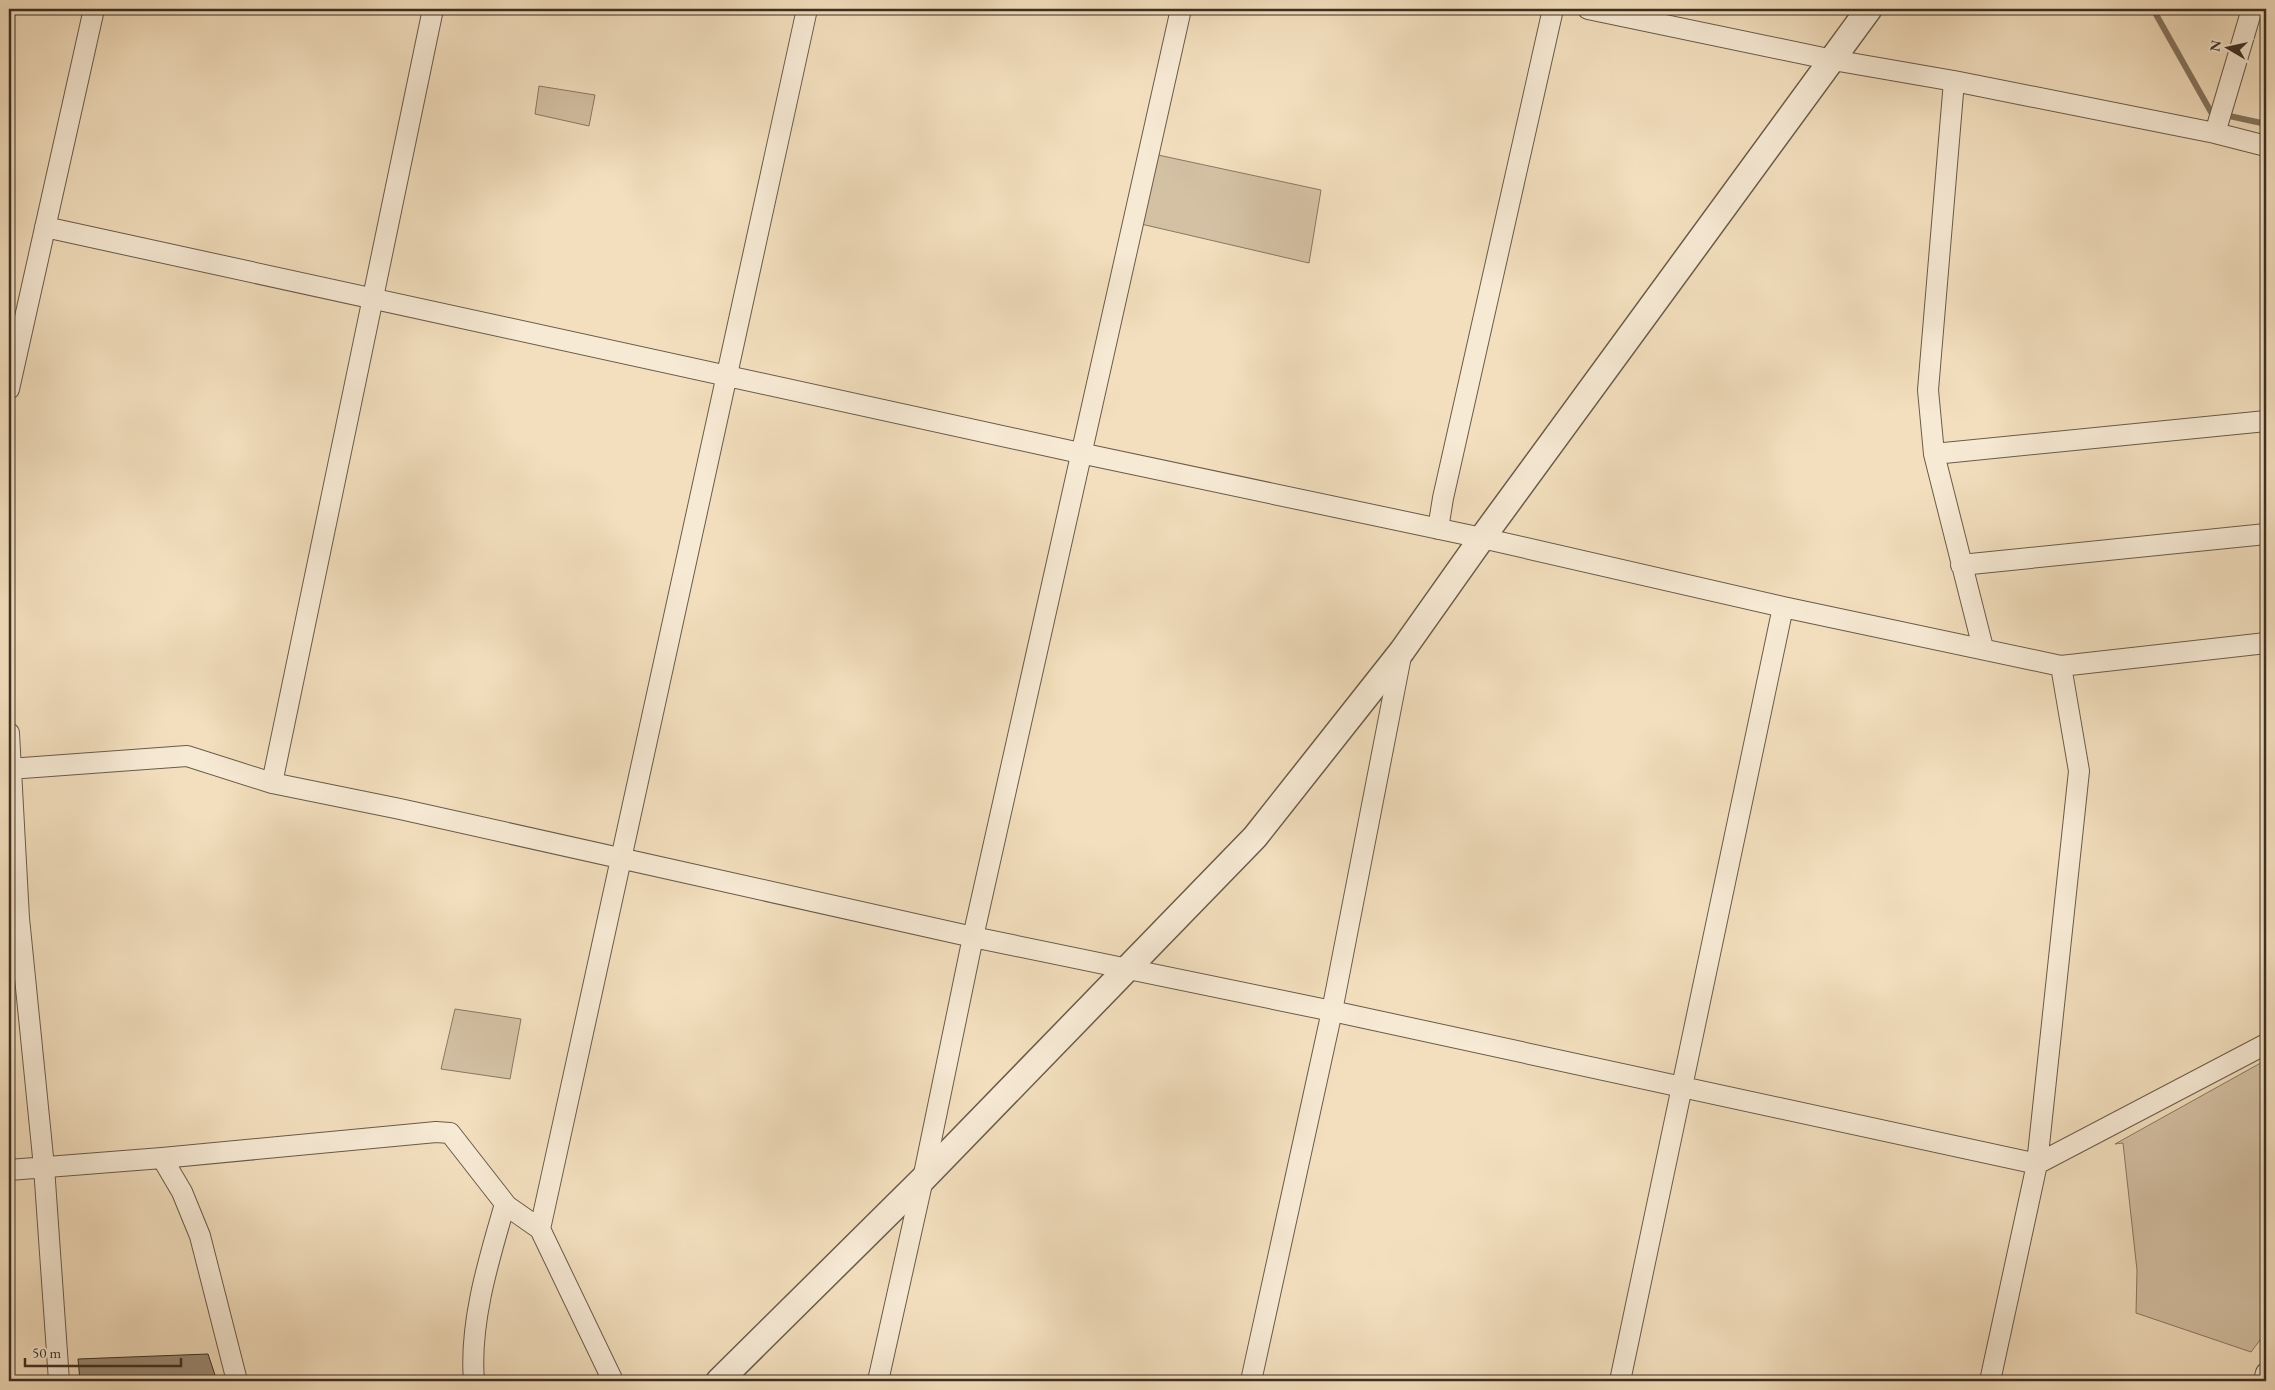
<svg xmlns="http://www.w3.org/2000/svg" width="2275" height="1390" font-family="'EB Garamond',serif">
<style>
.green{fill:#d4c1a4;stroke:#887864}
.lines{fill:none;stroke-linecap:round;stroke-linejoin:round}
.stream{stroke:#857560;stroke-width:6}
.building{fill:#9b8b74;stroke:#3c2f23}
.minor-casing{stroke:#6a5b4a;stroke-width:22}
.tertiary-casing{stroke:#6a5b4a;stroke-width:28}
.minor{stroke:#f7ead5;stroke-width:20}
.tertiary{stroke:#f7ead5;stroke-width:25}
</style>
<rect width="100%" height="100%" fill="#f3dfbe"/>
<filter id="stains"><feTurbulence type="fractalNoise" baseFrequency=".004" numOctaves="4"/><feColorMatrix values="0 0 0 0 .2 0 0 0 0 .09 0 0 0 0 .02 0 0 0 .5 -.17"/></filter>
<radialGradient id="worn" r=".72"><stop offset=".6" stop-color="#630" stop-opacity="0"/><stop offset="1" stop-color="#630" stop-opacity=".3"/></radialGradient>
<path class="green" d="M539,86L595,95L589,126L535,114Z
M1158,155L1321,190L1309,263L1141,224Z
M455,1009L521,1019L510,1079L441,1069Z
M2266,1060V1332L2251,1352L2136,1313L2137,1270L2123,1143L2115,1144Z"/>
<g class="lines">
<path class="stream" d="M2153,9L2211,112L2266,124"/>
</g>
<path class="building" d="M208,1354L217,1381H80L78,1359Z"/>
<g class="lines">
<defs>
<path id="minor" d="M1588,9L1833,60L1954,81L2215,133L2266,146
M1954,81L1928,390L1934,454L1983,648
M2215,133L2252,9
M45,227L1080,453L1482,538L1783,607L2061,666L2266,643
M9,389L94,9
M1934,454L2266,421
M1438,529L1443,498L1553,9
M1961,565L2266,534
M9,733L19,918L44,1167L59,1381
M9,769L187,756L272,783L400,809L973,937L1332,1011L2037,1164L2266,1044
M272,783L433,9
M162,1158L182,1192L200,1236L237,1381
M9,1170L162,1158L436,1132L450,1133L507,1206L540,1229L613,1381
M540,1229L807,9
M474,1381C469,1323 489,1259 505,1204
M878,1381L923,1179L973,937L1181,9
M1251,1381L1332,1011L1402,651
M1620,1381L1783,607
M1990,1381L2037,1164L2079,771L2061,666
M2264,1381L2266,1373"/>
<path id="tertiary" d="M719,1381L923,1179L1255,837L1402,651L1482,538L1869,9"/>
</defs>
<use href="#minor" class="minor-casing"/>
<use href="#tertiary" class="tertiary-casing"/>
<use href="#minor" class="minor"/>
<use href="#tertiary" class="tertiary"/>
</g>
<rect width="2275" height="1390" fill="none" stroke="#f3dfbe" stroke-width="30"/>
<rect x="10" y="10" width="2255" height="1370" fill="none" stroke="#3c2f23" stroke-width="2.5"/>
<rect x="15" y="15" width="2245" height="1360" fill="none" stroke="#3c2f23"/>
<g transform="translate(2228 48) rotate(279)" stroke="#f7ead5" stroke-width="4" paint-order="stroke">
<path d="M0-4L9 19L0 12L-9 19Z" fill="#3c2f23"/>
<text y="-8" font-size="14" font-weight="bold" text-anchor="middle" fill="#3c2f23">N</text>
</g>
<path d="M25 1358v8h156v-8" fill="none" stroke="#3c2f23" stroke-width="2.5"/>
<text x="32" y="1358" font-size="15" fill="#3c2f23" stroke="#f7ead5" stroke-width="4" paint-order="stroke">50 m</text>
<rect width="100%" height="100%" filter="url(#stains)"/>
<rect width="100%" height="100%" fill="url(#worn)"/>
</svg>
